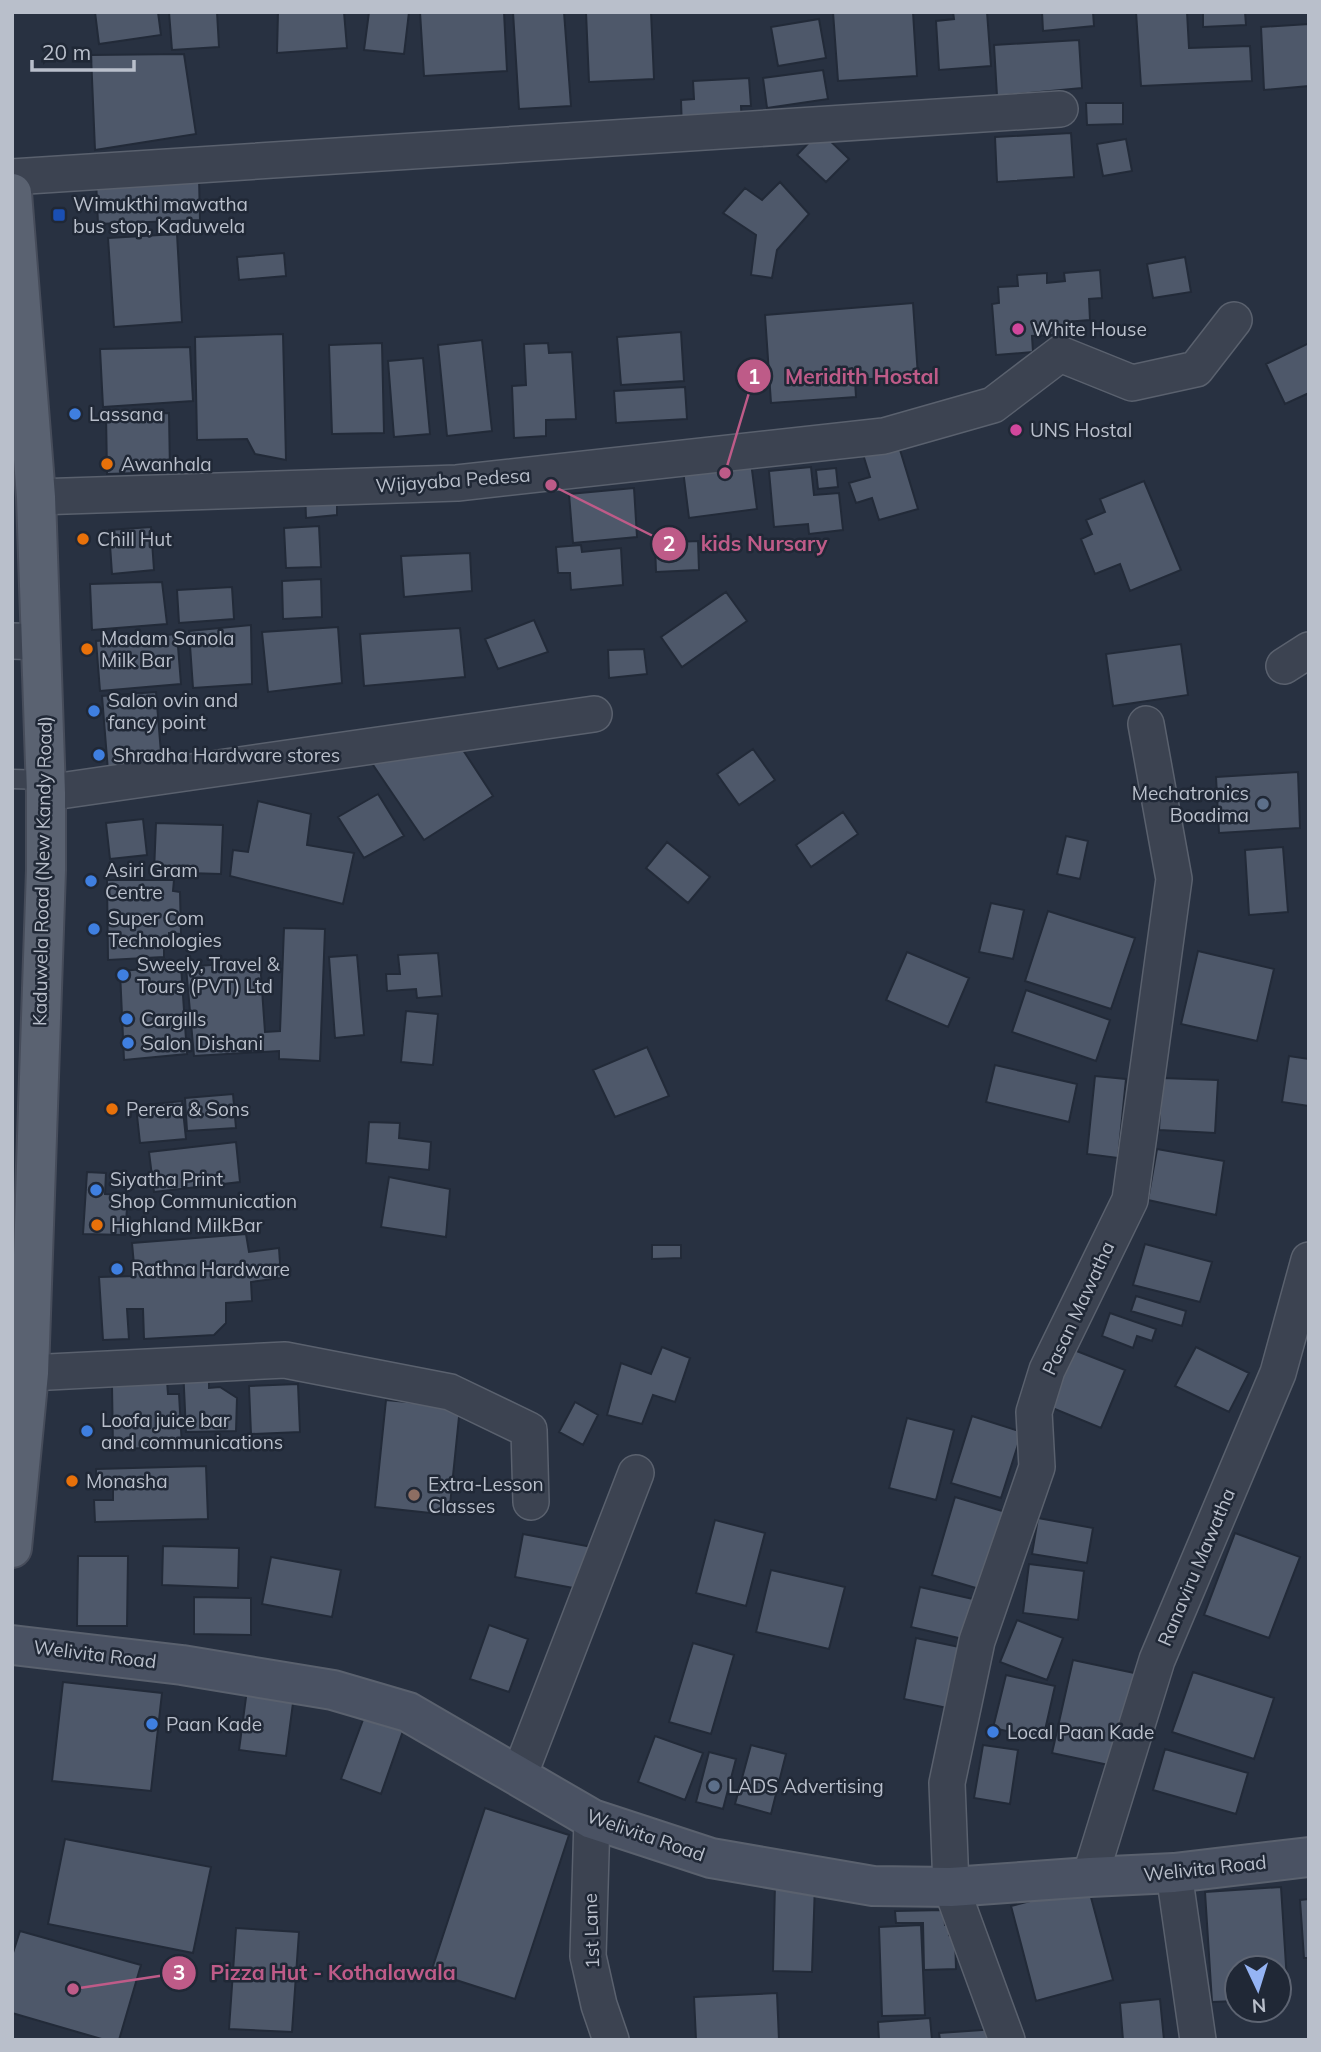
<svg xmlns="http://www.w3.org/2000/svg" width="1321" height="2052" font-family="Mulish,sans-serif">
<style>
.building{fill:#4e586a;stroke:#222a38;stroke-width:2}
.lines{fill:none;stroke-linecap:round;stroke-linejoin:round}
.lane-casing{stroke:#5a616e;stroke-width:21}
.street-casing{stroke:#5a616e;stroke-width:38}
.secondary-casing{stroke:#5a616e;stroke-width:42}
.primary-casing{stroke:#464c5a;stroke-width:42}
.lane{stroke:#3c4351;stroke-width:18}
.street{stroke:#3c4351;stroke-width:35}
.secondary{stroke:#4a5263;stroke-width:38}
.primary{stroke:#5a6271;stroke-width:38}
.transit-dot{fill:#1a4fb4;stroke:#202836;stroke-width:2.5}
.hotel-dot{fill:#d1479c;stroke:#202836;stroke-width:2.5}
.shop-dot{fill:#3f7fe0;stroke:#202836;stroke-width:2.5}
.food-dot{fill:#e8710a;stroke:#202836;stroke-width:2.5}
.service-dot{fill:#5c6f8a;stroke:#202836;stroke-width:2.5}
.education-dot{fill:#8d6e63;stroke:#202836;stroke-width:2.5}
.labels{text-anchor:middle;stroke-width:5;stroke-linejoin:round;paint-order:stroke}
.poi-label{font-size:19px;fill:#b9bfcb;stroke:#202836;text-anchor:start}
.street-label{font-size:19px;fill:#b9bfcb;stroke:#202836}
.leader{fill:none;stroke:#be5b88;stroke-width:2.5}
.callout-dot{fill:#be5b88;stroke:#202836;stroke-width:2.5}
.mark-label{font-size:21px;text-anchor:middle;font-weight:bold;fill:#fff}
.callout-label{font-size:21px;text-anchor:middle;font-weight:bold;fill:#be5b88;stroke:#202836;stroke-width:5;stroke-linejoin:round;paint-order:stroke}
</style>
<rect width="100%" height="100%" fill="#283141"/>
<path class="building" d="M95,12H158L161,35L99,44Z
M169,12H217L219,47L172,50Z
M278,12H344L347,48L277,53Z
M369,12H409L404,54L364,50Z
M420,12H504L507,71L424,76Z
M513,12H564L571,106L519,109Z
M586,12H651L654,79L589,82Z
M833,12H913L917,76L838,81Z
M953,12H987L991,66L939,70L936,21L954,19Z
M1042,12H1093L1094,26L1043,31Z
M1136,12H1187L1189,48L1250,46L1252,81L1141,86Z
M1203,12H1245L1246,25L1203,27Z
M819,19L826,58L778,66L771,27Z
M1309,24V86L1264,90L1261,27Z
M1079,40L1082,88L997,96L994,45Z
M184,54L196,134L95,150L91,55Z
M823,70L828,99L767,108L763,78Z
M749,78L751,106H741L742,126L682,130L681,100L694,99L693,81Z
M1086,103H1123V124L1087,125Z
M820,131L849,159L826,182L797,155Z
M1071,133L1074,177L997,182L995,137Z
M1126,139L1132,171L1103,176L1097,144Z
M199,177L200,220L98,224L96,180Z
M780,182L809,214L777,250L772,278L751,275L756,235L723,213L745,188L762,200Z
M177,234L182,322L114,327L108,238Z
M284,253L286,276L239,280L237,257Z
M1185,257L1191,292L1153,298L1147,264Z
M1100,270L1102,298L1089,299L1090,320L1066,322V334L1032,336L1033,352L996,355L992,304L999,303L998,287L1018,286L1017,275L1047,273V283L1065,281L1064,273Z
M913,303L918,376L855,380L856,397L771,403L765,315Z
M681,332L684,381L621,385L617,337Z
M283,334L286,460L255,454L247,439L197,440L195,337Z
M482,340L492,431L447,436L438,345Z
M382,343L384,433L332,434L329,345Z
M548,343L549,353L572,352L576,419L546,420V436L514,438L512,386L526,385L524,344Z
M1309,343V393L1285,404L1266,364Z
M190,347L193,401L103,407L100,349Z
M423,358L430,434L394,437L388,361Z
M685,387L687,419L616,423L614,391Z
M169,413L170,472L107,474L106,414Z
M897,440L918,509L879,520L872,498L856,503L849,483L870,477L862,451Z
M751,462L757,509L689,518L683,470Z
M811,467L814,495L839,493L843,530L809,534L808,524L774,527L769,471Z
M836,468L838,487L818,489L816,470Z
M1144,481L1181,570L1130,591L1120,564L1095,574L1081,539L1092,534L1086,520L1105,512L1100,499Z
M337,488V515L306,518L305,491Z
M634,488L637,537L573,543L569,494Z
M319,526L321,567L286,568L284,528Z
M151,527L154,570L112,574L109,530Z
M698,541L699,570L656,572L655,543Z
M581,545L582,552L621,548L623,585L571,590L570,573H558L556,547Z
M470,553L472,591L404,597L401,556Z
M321,579L322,617L283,619L282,581Z
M162,582L167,624L92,630L90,584Z
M232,587L234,619L179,623L177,590Z
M726,592L747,621L682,667L661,637Z
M534,620L548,652L498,669L485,639Z
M251,625L252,684L193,688L189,631Z
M338,627L342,683L268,692L262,632Z
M460,628L465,677L364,686L360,634Z
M177,634L181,684L100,691L96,641Z
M1181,644L1188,695L1113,706L1106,654Z
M644,649L647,674L609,678L608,650Z
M156,692L162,765L108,771L102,696Z
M753,749L775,780L739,805L717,774Z
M463,750L493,796L424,840L371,762Z
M1298,772L1300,828L1219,833L1216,777Z
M378,794L404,836L364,858L338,817Z
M258,801L311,814L307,845L354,853L343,904L230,876L233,850L248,852Z
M843,812L858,834L811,867L796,845Z
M143,819L147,855L110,859L106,823Z
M156,823L223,825L221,874L154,872Z
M1066,836L1088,841L1080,879L1057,874Z
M667,842L710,877L688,903L646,868Z
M1283,847L1288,912L1249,915L1245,850Z
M107,880H174L173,891L180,892L181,934L169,933V946L164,947V957L108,960Z
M991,903L1024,910L1013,959L979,952Z
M1048,911L1135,938L1111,1009L1025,981Z
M284,928L325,929L320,1061L279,1059V1051L194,1056L186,967L260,961L265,1032L280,1031Z
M1198,951L1274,969L1257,1041L1181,1024Z
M907,952L969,978L948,1027L886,1000Z
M438,953L442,996L417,998L416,989L387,991L386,974H400L398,955Z
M357,955L364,1035L335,1038L329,957Z
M181,966L187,1054L124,1060L120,971Z
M1026,990L1110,1020L1096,1061L1012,1032Z
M406,1011L438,1014L433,1065L401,1062Z
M647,1047L669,1096L615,1117L593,1070Z
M1289,1056L1309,1059V1106L1282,1102Z
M995,1065L1077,1084L1069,1122L986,1102Z
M1095,1076L1126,1079L1118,1158L1087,1154Z
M1162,1078L1218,1080L1215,1133L1159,1130Z
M233,1094L236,1128L187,1131L185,1098Z
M182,1101L186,1139L140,1143L136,1106Z
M369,1122L400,1123L399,1138L431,1142L429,1170L366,1163Z
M236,1142L240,1182L154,1192L149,1152Z
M1157,1149L1224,1161L1216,1215L1148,1200Z
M87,1172L106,1173L105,1194L128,1195L125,1235L83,1234Z
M389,1177L450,1189L446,1237L381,1227Z
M246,1234L249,1252L279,1248L281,1278L251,1282L252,1301L226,1303V1323L214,1335L144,1339L143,1309H127L129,1339L103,1340L99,1277L135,1276L132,1243Z
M1145,1244L1212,1262L1200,1302L1133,1285Z
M652,1245H681V1258L652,1259Z
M1136,1296L1186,1311L1182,1326L1131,1311Z
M1110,1313L1156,1329L1152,1341L1137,1336L1133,1348L1102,1336Z
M662,1347L690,1358L675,1402L653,1395L642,1424L607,1415L621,1363L651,1374Z
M1196,1347L1249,1373L1229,1412L1175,1386Z
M1069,1348L1125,1370L1101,1428L1045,1405Z
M209,1365V1388L220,1387L237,1398L236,1431L186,1432L183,1367Z
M167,1381L168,1394H179L182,1447L113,1449L112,1386Z
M298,1384L300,1432L251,1434L249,1386Z
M386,1400L460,1407L449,1515L375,1507Z
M575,1402L598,1415L583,1445L559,1432Z
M972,1416L1022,1432L1001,1498L951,1483Z
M907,1418L954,1430L936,1500L889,1488Z
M206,1466L208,1519L95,1522L94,1500H113V1479H96V1469Z
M955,1497L1009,1513L986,1591L932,1575Z
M1038,1518L1093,1528L1087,1563L1032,1554Z
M715,1520L765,1533L746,1606L696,1593Z
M1235,1533L1300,1557L1269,1638L1204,1615Z
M523,1534L592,1547L584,1590L515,1577Z
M163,1546L239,1548L238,1588L162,1585Z
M78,1556H128L127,1626H77Z
M271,1557L341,1570L332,1617L262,1604Z
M1029,1564L1084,1571L1078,1620L1023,1613Z
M771,1570L845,1587L829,1649L756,1632Z
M920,1587L973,1599L963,1639L911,1627Z
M194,1597L251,1598V1635L194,1634Z
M1017,1620L1063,1638L1047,1680L1000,1662Z
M489,1625L528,1639L509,1692L470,1679Z
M916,1638L964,1648L952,1709L904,1699Z
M693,1643L734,1655L711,1734L669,1722Z
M1073,1660L1139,1674L1118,1767L1052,1753Z
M1193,1672L1274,1698L1254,1759L1172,1732Z
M1006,1675L1055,1686L1043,1739L993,1728Z
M63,1682L162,1693L151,1791L52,1781Z
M248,1682L295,1688L286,1756L239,1750Z
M364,1717L403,1731L381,1794L341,1779Z
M655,1736L703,1753L685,1800L638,1782Z
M751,1745L786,1754L771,1814L735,1804Z
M983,1745L1018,1750L1010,1804L974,1798Z
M1165,1749L1248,1773L1236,1814L1153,1790Z
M709,1752L736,1759L723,1809L696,1802Z
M485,1808L569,1835L515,1999L431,1972Z
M65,1839L211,1867L193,1953L48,1924Z
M775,1883L815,1884L812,1972L773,1971Z
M1088,1886L1113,1980L1036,2001L1011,1906Z
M1281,1887L1288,1997L1279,1998V1968H1237V2001L1212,2002L1205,1892Z
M1309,1899V1958H1304L1300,1900Z
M944,1910L945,1925H949V1935L955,1934L956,1969L924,1970L923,1923H896L895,1911Z
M921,1925L925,2015L882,2016L879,1927Z
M236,1928L299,1932L292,2032L229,2029Z
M20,1931L141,1965L119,2040H105L12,2013V1956Z
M777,1993L779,2040H696L694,1997Z
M1160,1999L1164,2040H1123L1120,2003Z
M930,2018L932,2040H879L878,2022Z
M997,2029L998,2040H940L939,2033Z"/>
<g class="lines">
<defs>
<path id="lane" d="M12,779L45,780"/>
<path id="street" d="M12,177L1060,109
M36,497L457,483L884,436L993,405L1060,354L1132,383L1196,369L1234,320
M12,641L42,642
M1284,666L1309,650
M46,793L594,714
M29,1373L285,1360L450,1392L529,1430L531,1502
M519,1776L636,1473
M592,1819L588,1956L599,2005L611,2040
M1174,1873L1198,2040
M1090,1877L1157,1660L1278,1373L1309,1260
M1007,2040L951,1887L947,1783L977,1641L1037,1467L1034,1412L1047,1370L1130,1200L1174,879L1146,724"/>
<path id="secondary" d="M12,1645L182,1665L333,1690L408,1712L592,1819L711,1858L873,1886L951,1887L1090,1877L1174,1873L1309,1857"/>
<path id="primary" d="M12,193L36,497L46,793V870L29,1373L12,1548"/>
</defs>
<use href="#lane" class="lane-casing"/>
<use href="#street" class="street-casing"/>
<use href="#secondary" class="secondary-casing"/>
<use href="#primary" class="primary-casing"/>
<use href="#lane" class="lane"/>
<use href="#street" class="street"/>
<use href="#secondary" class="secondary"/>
<use href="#primary" class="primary"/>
</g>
<rect class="transit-dot" x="52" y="208" width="14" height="14" rx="3.5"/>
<g class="hotel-dot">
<circle cx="1018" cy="329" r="7"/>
<circle cx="1016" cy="430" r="7"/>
</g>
<g class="shop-dot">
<circle cx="75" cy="414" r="7"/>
<circle cx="94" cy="711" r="7"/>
<circle cx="99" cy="755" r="7"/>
<circle cx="91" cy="881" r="7"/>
<circle cx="94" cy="929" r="7"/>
<circle cx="123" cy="975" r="7"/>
<circle cx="127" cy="1019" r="7"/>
<circle cx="128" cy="1043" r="7"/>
<circle cx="96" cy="1190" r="7"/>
<circle cx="117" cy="1269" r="7"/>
<circle cx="87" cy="1431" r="7"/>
<circle cx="152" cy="1724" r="7"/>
<circle cx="993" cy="1732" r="7"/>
</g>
<g class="food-dot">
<circle cx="107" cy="464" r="7"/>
<circle cx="83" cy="539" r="7"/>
<circle cx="87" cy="649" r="7"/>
<circle cx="112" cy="1109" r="7"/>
<circle cx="97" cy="1225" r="7"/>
<circle cx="72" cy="1481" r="7"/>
</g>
<g class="service-dot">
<circle cx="1263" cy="804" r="7"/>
<circle cx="714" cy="1786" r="7"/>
</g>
<circle class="education-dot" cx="414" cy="1495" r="7"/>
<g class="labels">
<g class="poi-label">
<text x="73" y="211">Wimukthi mawatha<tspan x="73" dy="22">bus stop, Kaduwela</tspan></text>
<text x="1032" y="336">White House</text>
<text x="89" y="421">Lassana</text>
<text x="1030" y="437">UNS Hostal</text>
<text x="121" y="471">Awanhala</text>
<text x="97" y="546">Chill Hut</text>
<text x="101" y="645">Madam Sanola<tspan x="101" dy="22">Milk Bar</tspan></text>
<text x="108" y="707">Salon ovin and<tspan x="108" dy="22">fancy point</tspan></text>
<text x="113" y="762">Shradha Hardware stores</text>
<text x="1249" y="800" text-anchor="end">Mechatronics<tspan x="1249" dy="22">Boadima</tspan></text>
<text x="105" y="877">Asiri Gram<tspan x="105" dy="22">Centre</tspan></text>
<text x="108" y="925">Super Com<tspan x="108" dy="22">Technologies</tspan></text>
<text x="137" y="971">Sweely, Travel &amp;<tspan x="137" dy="22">Tours (PVT) Ltd</tspan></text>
<text x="141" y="1026">Cargills</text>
<text x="142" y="1050">Salon Dishani</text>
<text x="126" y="1116">Perera &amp; Sons</text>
<text x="110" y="1186">Siyatha Print<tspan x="110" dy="22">Shop Communication</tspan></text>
<text x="111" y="1232">Highland MilkBar</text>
<text x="131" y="1276">Rathna Hardware</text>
<text x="101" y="1427">Loofa juice bar<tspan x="101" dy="22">and communications</tspan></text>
<text x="86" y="1488">Monasha</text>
<text x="428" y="1491">Extra-Lesson<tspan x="428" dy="22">Classes</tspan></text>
<text x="166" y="1731">Paan Kade</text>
<text x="1007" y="1739">Local Paan Kade</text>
<text x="728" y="1793">LADS Advertising</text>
</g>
<g class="street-label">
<text transform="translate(453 480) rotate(-4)" y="7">Wijayaba Pedesa</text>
<text transform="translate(42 871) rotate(-89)" y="7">Kaduwela Road (New Kandy Road)</text>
<text transform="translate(1078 1308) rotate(-65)" y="7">Pasan Mawatha</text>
<text transform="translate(1196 1567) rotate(-67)" y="7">Ranaviru Mawatha</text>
<text transform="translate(95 1654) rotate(7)" y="7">Welivita Road</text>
<text transform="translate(646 1835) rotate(19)" y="7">Welivita Road</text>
<text transform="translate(1205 1868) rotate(-6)" y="7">Welivita Road</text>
<text transform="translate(591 1931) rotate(-92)" y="7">1st Lane</text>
</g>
</g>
<path class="leader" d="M725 473L754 376M551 485L669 544M73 1989L179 1973"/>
<g class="callout-dot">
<circle cx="725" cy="473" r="7"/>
<circle cx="551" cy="485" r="7"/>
<circle cx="73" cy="1989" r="7"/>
<circle cx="754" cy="376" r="18"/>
<circle cx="669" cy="544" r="18"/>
<circle cx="179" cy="1973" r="18"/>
</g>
<g class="mark-label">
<text x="754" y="384">1</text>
<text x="669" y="551">2</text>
<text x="179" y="1980">3</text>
</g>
<g class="callout-label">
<text x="862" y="384">Meridith Hostal</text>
<text x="764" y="551">kids Nursary</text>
<text x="333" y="1980">Pizza Hut - Kothalawala</text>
</g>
<rect width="1321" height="2052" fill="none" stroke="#b9bfcb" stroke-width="28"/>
<g transform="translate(1258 1989) rotate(176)"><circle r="33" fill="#202836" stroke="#5d6472" stroke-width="2"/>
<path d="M0-5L12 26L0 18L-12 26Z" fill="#95b4f4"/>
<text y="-10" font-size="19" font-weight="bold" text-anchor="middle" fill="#b9bfcb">N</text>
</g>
<path d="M32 60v10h102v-10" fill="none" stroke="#b9bfcb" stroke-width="3.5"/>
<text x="42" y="60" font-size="21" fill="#b9bfcb" stroke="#202836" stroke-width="5" paint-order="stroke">20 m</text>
</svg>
